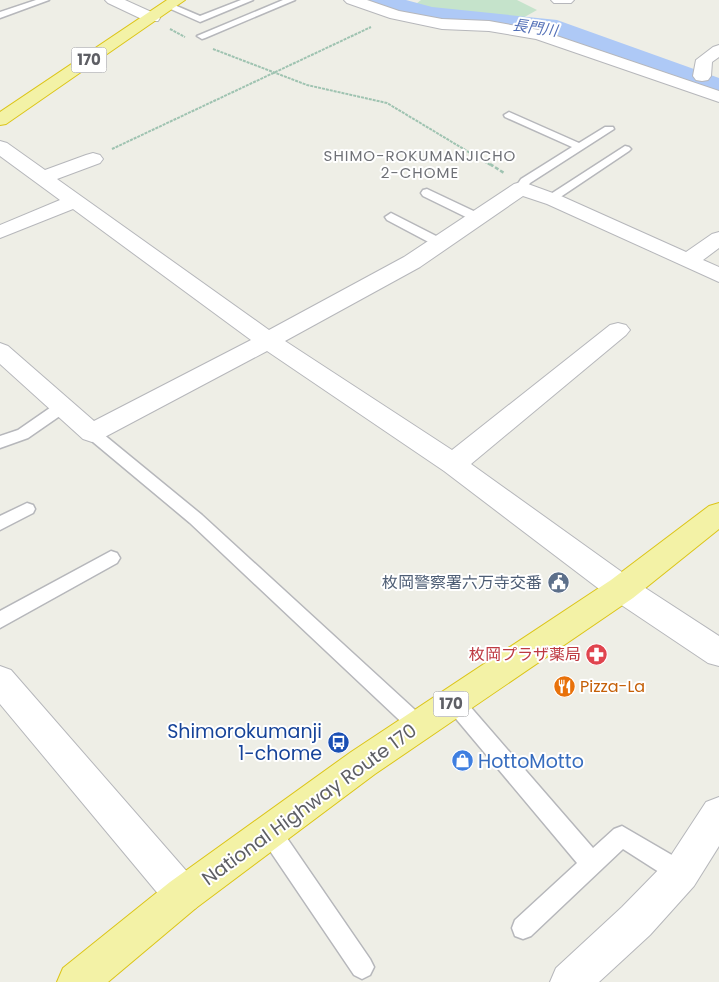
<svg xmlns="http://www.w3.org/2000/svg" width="719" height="982" font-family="Poppins,'Noto Sans JP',sans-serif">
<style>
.green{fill:#c5e3cb}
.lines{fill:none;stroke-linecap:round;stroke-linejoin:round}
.river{fill:#aec9f6;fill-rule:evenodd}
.service-casing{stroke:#b6b7bb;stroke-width:3}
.minor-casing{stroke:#b6b7bb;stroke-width:2}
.trunk-casing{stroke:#dcc518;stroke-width:2}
.path-far1{stroke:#9fc3b1;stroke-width:2;stroke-dasharray:3 1;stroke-linecap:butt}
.path{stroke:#9fc3b1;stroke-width:2.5;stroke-dasharray:4 2;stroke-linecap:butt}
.service{fill:#fff;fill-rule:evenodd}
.minor{fill:#fff;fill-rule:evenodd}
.trunk{fill:#f3f2a6;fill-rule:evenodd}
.labels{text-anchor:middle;stroke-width:4;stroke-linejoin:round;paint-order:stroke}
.far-water-label{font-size:15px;font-style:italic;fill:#5370b7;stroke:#fff}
.shield{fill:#fff;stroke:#8e8f93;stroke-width:1}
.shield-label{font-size:15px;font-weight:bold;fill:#5e5f65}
.far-neighbourhood-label{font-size:15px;letter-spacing:1px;fill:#6f7177;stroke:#fff}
.service-label{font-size:16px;fill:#4e5e75;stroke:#fff;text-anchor:end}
.health-label{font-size:16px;fill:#be3a42;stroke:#fff;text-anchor:end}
.food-label{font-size:16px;fill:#c56008;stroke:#fff;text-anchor:start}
.near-transit-label{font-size:19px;fill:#164399;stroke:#fff;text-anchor:end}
.near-shop-label{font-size:19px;fill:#366cbe;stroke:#fff;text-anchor:start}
.near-street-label{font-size:19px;fill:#5e5f65;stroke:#fff}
</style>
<rect width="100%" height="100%" fill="#eeeee6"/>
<path class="green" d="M421,0H517L537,10L521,19L424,10L412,7Z"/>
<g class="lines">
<path class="river" d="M359,0H406L432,7L557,20L719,78V99L552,37L432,23L363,6Z"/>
<defs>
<path id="service" d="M36,0H49L0,18V12Z
M241,0H253L200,22L164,6L166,4H172L200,16Z
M283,0H295L205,38L202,39L197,36Z
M509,112L579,143L605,127H613L614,129L530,183L525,190L521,192L515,188L521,179L572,147L505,117L504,115Z
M625,146L629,147L631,149L629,151L553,202L549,203L543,199Z
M427,189L482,215L484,218L482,221H474L423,196L421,193L423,190Z
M391,213L444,240L446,243L440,247L436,246L387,220L385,217Z
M62,402L67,403L70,407L67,411L28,438L0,448V436L18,430L57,403Z
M92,428L97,429L202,515L426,720L429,726L426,732L419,735L412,732L190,523L87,437L84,433L87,429Z
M27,503L33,505L35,509L33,513L0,530V516Z
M111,551L117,553L120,558L117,563L0,628V611Z
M454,693L461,696L593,848L614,829L622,826L689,865L692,873L689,881L681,884L673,881L623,849L531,936L523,939L515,936L512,928L515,920L577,863L447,708L444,702L447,696Z
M270,822L278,825L370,959L374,967L370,975L362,979L354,975L262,839L259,832L262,825Z"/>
<path id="minor" d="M105,0H125L158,15L160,18L158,21H146L108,3Z
M344,0H367L399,11L442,19L489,21L539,30L719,91V102L536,39L489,31L442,29L390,18L347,3Z
M551,0H574L571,3H554Z
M719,45V57L712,62L711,76L708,80L702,81L696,80L693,76L696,60L713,47Z
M0,141L7,143L45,170L86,155L93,153L100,155L103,159L100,163L57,179L269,330L404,257L514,184L521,182L528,184L561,196L686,252L712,234L719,232V248L703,260L719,267V282L547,204L523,196L420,267L285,341L452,450L610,325L618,323L626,325L630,330L626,335L471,464L633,580L719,636V666L708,663L611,598L444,471L267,351L101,439L92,442L83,439L0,364V343L8,346L94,421L251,340L73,209L0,238V225L60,200L0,156Z
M0,666L11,670L196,882L202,895L196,908L183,914L170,908L0,704Z
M719,797V846L694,886L650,935L599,982H550L556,968L622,907L668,860L706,802Z"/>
<path id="trunk" d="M167,0H185L6,124L0,125V112Z
M719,503V529L633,598L375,774L196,908L108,982H57L63,968L170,882L351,752L611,580L709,506Z"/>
</defs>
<use href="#service" class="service-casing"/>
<use href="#minor" class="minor-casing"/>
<use href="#trunk" class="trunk-casing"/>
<path class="path-far1" d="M170,29L185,37
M213,49L307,85L387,103L492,166
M112,149L371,27"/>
<path class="path" d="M490,164L504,173"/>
<use href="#service" class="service"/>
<use href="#minor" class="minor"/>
<use href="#trunk" class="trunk"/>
</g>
<defs>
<symbol id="civic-disc" viewBox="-11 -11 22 22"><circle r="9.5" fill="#5c6f8a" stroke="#fff"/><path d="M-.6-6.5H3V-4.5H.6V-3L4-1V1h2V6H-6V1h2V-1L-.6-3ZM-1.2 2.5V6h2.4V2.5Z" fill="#fff"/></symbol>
<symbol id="pharmacy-disc" viewBox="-11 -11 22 22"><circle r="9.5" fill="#e0444e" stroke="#fff"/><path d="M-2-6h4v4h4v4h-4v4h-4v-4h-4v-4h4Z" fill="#fff"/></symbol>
<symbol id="restaurant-disc" viewBox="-11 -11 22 22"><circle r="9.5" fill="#e8710a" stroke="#fff"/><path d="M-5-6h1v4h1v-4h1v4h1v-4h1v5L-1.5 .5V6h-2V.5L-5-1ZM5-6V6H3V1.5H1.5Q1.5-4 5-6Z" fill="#fff"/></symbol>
<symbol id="bus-disc" viewBox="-11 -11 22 22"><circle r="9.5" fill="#1a4fb4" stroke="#fff"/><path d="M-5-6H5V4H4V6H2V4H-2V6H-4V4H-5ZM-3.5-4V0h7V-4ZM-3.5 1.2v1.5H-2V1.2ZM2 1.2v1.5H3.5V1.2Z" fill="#fff"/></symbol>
<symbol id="shop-disc" viewBox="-11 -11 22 22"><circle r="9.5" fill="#3f7fe0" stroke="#fff"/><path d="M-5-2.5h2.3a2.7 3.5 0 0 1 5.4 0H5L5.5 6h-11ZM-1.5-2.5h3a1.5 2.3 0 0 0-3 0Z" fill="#fff"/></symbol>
</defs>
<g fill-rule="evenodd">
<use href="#civic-disc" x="546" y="570" width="25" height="25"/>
<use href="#pharmacy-disc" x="584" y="642" width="25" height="25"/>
<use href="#restaurant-disc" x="552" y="674" width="25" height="25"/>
<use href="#bus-disc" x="326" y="730" width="25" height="25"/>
<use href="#shop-disc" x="450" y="748" width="25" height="25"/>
</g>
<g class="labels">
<g class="far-water-label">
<text transform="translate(535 28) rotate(8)" y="5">長門川</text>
</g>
<g class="shield">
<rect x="71.5" y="47.5" width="35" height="25" rx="4"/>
<rect x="433.5" y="691.5" width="35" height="25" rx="4"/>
</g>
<g class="shield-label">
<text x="89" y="65">170</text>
<text x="451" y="709">170</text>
</g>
<g class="far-neighbourhood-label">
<text x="420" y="161">SHIMO-ROKUMANJICHO<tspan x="420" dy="17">2-CHOME</tspan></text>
</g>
<g class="service-label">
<text x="542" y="588">枚岡警察署六万寺交番</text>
</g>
<g class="health-label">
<text x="581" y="660">枚岡プラザ薬局</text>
</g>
<g class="food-label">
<text x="580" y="692">Pizza-La</text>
</g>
<g class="near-transit-label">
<text x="322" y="738">Shimorokumanji<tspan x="322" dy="22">1-chome</tspan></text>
</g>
<g class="near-shop-label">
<text x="478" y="768">HottoMotto</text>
</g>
<g class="near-street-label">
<text transform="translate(309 804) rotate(-36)" y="7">National Highway Route 170</text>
</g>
</g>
</svg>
